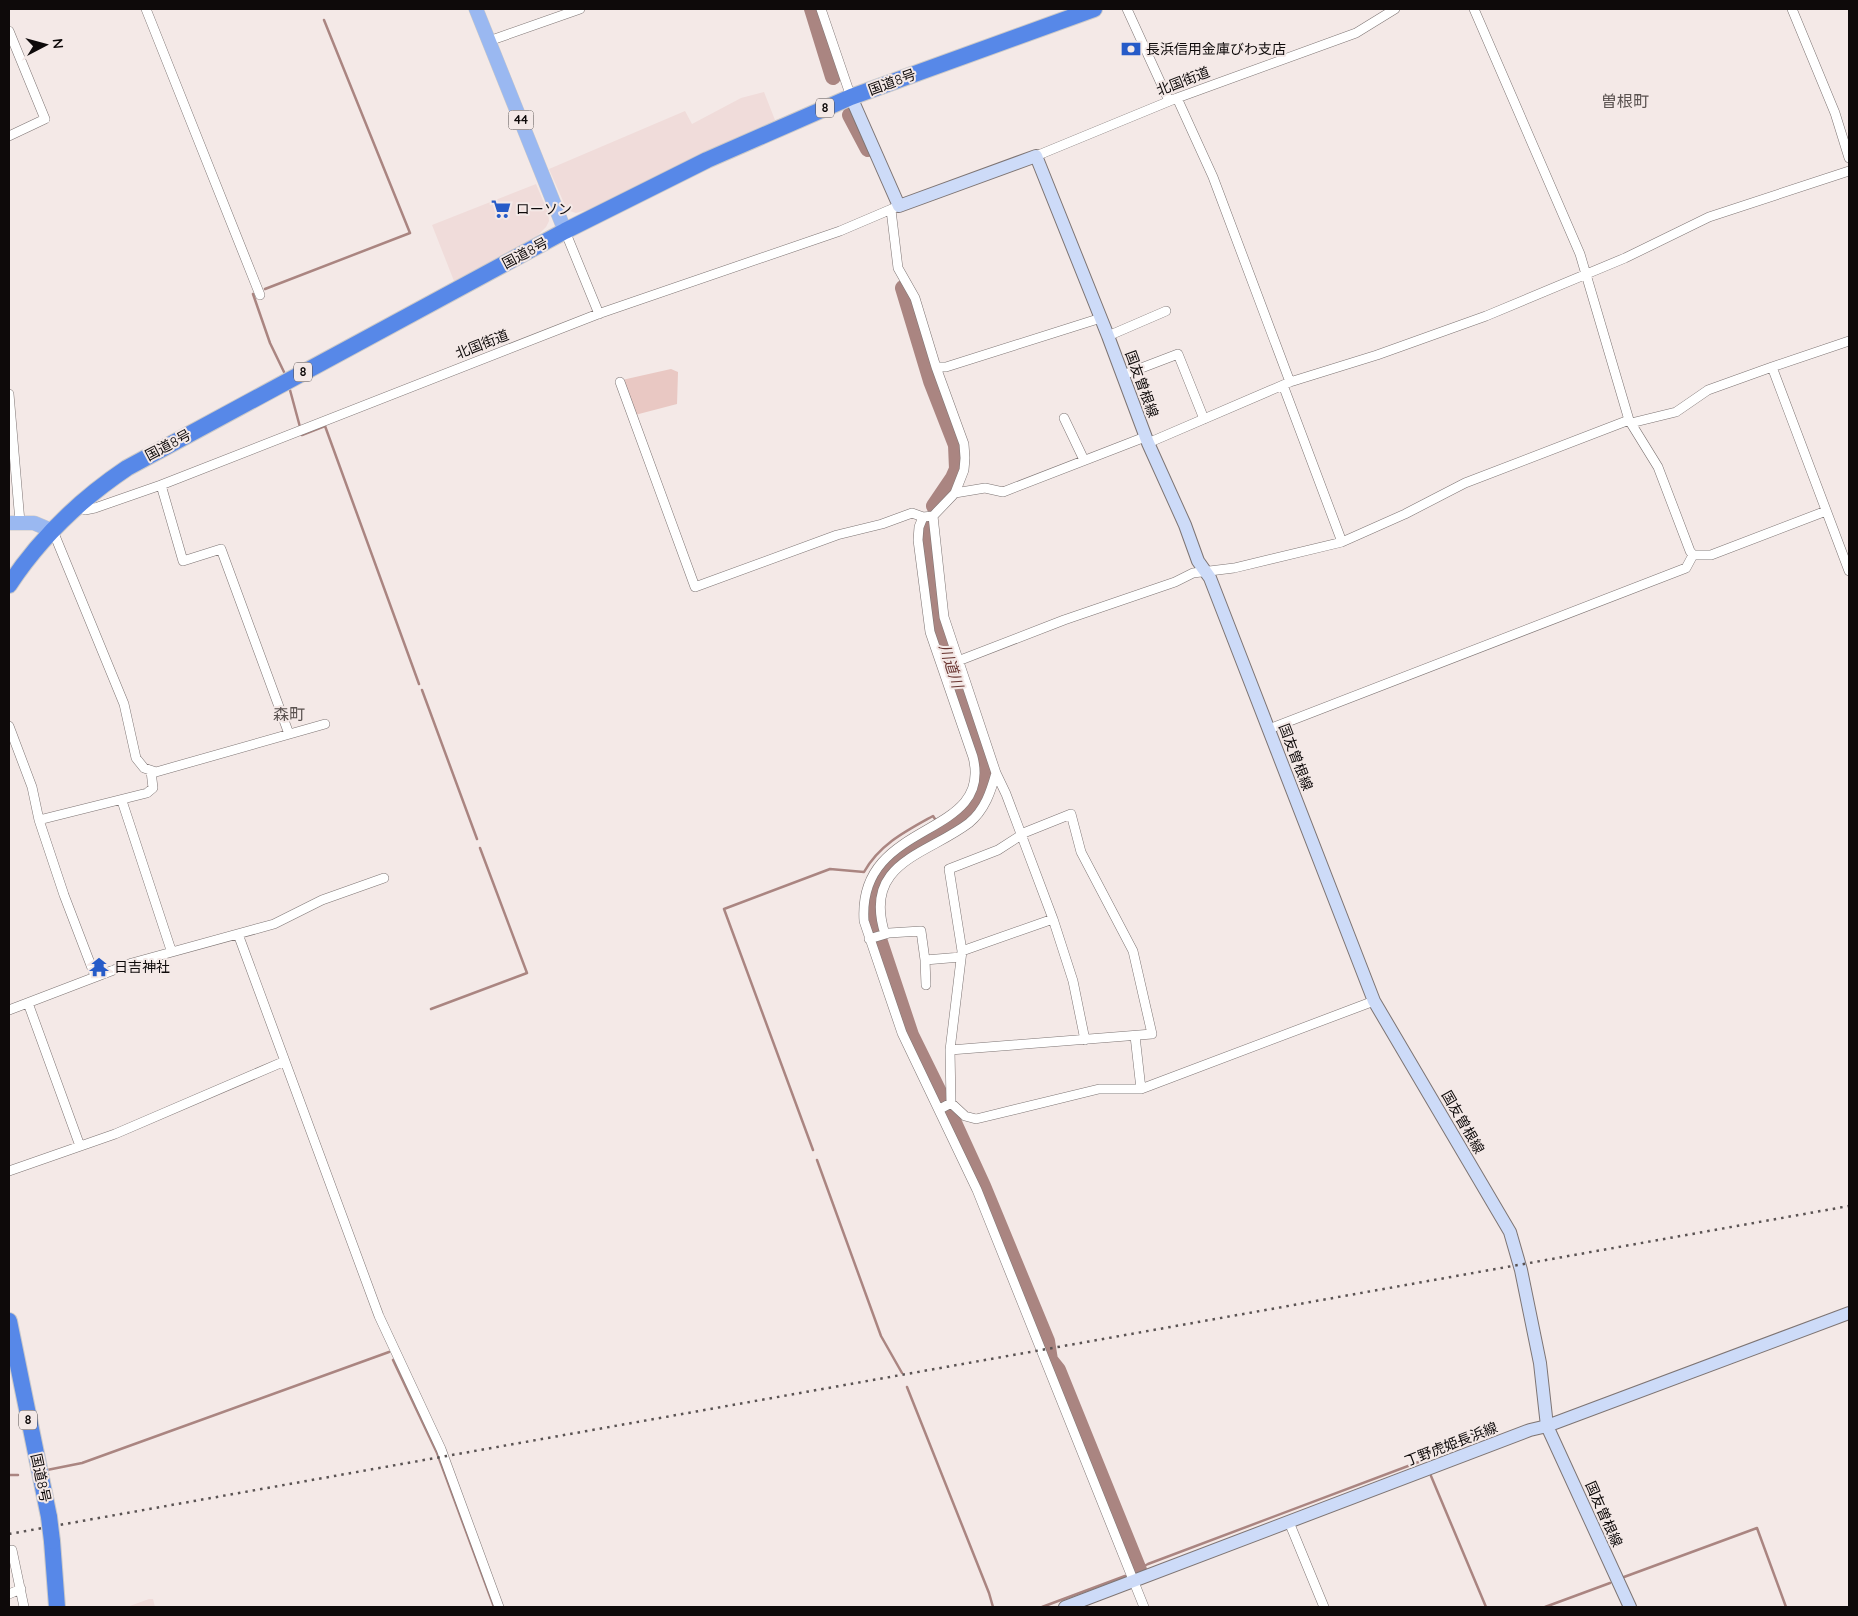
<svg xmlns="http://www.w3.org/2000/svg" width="1858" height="1616" font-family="Quicksand,'Noto Sans JP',sans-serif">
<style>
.built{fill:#f0dcda}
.green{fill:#e9c8c3}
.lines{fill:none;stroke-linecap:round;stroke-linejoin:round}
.stream{stroke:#aa8581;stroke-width:2.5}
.river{stroke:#aa8581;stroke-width:16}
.street-casing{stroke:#7d7473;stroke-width:10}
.secondary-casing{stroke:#7d7473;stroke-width:14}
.primary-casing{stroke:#cac9c9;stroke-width:15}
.highway-casing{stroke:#cac9c9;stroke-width:18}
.street{stroke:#fff;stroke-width:9}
.secondary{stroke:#cddbf8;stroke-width:12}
.primary{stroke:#9ab8f1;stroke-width:14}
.highway{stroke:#5788e8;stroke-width:16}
.rail{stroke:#5a5353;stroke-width:2.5;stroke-dasharray:2.5 5;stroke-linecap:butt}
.highway-bridge-casing{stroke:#cac9c9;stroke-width:18;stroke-linecap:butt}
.highway-bridge{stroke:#5788e8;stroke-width:16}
.labels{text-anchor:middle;stroke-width:4;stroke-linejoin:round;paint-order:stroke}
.shield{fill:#f4e9e7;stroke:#534d4c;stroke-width:1}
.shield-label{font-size:12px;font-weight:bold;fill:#0e0a0a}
.poi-label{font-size:14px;fill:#0e0a0a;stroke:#f4e9e7;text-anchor:start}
.street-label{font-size:14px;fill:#0e0a0a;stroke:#f4e9e7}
.water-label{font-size:15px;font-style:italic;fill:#6a3631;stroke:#f4e9e7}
.quarter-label{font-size:16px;fill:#5a5250;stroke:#f4e9e7}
</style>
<rect width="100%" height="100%" fill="#f4e9e7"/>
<path class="built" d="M764,92L775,120L591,209L576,213L567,210L549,169L685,111L692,124L741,98Z
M536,184L548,212L549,221L546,227L533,240L454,281L432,225Z
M149,1599H153L155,1607H127Z"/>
<path class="green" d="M671,369L678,372L677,404L635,415L622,380Z"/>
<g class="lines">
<path class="stream" d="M265,289L410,233L324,20
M253,294L270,343L284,372
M290,390L300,427
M302,435L325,426L419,684
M422,690L477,839
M939,828L941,830
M431,1009L527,973L480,848
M813,1150L724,909L830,869L864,872C880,844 906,831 933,816L935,819
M817,1160L881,1336L902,1373
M393,1360L437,1453L494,1607
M907,1387L989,1593L993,1607
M47,1470L82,1463L389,1352
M9,1475H18
M1431,1476L1486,1607
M1133,1572L1148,1564L1424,1460
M1624,1577L1757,1528L1786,1607
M1042,1607L1125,1576
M1545,1607L1610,1583"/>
<path class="river" d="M812,9L833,77
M850,115L868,149
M903,288L931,381L956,445L957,469L953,478L934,506
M926,527L936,621L983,763C992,852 866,819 873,921L911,1035L942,1098
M951,1116L983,1186L1047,1341L1050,1360L1058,1370L1139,1570"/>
<defs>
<path id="street" d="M146,9L260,295
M821,9L851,97
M1127,9L1169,101
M1474,9L1580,254L1629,420L1658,467L1690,551L1693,555H1711L1826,511
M1792,9L1835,113L1849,158
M9,31L45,119L9,136
M489,41L580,9
M1036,156L1177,98L1356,33L1395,9
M891,210L898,268L915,298L936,367L964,444L965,458L964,470L955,493L933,516L923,517L919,527L918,540L930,632L973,757C994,840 857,818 864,921L902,1033L977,1190L1144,1607
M565,231L599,314
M1108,336L1166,311
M1849,341L1772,367L1849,571
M936,367H946L1101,318
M1123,375L1178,354L1204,419
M620,382L695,587L837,535L882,524L912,513L923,517
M1290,382L1377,355L1486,316L1625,258L1709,217L1849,171
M1283,385L1342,542
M9,394L20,522
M1064,418L1084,460
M1631,423L1676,412L1708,390L1772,367
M1148,443L1290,382L1213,177L1177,98
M161,485L183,561L221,549L289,734
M955,493L985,488L1003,492L1145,437
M79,504L85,510L95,508L161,485L598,314L840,231L894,208
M933,516L944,617L996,773L1006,794L1053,919
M53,531L124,704L136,758L144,768L156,772L325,724
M958,661L1064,620L1175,582L1193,573L1234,568L1342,542L1405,514L1465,483L1629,420
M9,726L32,787L39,820
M1269,729L1686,568L1693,555
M122,801L171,950
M1071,814L1081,852L1133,951L1152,1034L950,1050L962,951L949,869L998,850L1026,832Z
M238,934L379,1316L441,1449L499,1607
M885,934C862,862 927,855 969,823C985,810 991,791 996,773
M869,939L889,933L921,931L925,960L961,957
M962,951L1053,919L1073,981L1085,1040
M925,960L926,985
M95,976L64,895L39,820L147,793L153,788L151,771
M28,1003L80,1146
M9,1010L132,963L274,924L322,900L384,878
M1135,1036L1141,1089
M950,1050L951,1103
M940,1109L951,1103L965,1116L976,1119L1099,1089H1141L1374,1001
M9,1171L115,1134L285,1061
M1289,1522L1324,1607
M9,1551L12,1550L24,1607
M9,1594L21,1589"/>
<path id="secondary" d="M851,97L899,206L1036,156L1108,336L1148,443L1185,525L1198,561L1210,578L1374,1001L1510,1232L1521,1270L1540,1363L1547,1426L1630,1607
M1065,1607L1530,1430L1547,1426L1849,1313"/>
<path id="primary" d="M476,9L565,231
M9,523H34L53,531"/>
<path id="highway" d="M9,585C40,538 81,499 127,468L565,231L707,160L851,97L1094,9
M9,1321L49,1517
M52,1541L57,1607"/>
</defs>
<use href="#street" class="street-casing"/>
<use href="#secondary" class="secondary-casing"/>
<use href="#primary" class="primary-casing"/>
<use href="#highway" class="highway-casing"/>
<use href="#street" class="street"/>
<use href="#secondary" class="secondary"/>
<use href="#primary" class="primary"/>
<use href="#highway" class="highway"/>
<path class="rail" d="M9,1534L1849,1206"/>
<defs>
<path id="highway-bridge" d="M49,1517L52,1541"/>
</defs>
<use href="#highway-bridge" class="highway-bridge-casing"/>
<use href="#highway-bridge" class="highway-bridge"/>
</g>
<defs>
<symbol id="bank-bare" viewBox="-9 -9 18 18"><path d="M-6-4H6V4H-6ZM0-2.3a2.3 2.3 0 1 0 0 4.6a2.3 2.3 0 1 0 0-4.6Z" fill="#265bc8" stroke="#f4e9e7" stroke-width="2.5" paint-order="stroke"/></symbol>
<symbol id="supermarket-bare" viewBox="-9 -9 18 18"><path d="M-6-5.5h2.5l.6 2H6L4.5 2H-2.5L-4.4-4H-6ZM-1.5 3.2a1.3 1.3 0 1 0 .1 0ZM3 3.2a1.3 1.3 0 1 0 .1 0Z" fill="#265bc8" stroke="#f4e9e7" stroke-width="2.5" paint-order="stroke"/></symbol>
<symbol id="temple-bare" viewBox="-9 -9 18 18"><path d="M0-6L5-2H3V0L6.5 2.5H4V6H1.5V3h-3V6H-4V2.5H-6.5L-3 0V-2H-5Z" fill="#265bc8" stroke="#f4e9e7" stroke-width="2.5" paint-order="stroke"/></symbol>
</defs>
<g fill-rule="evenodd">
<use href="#bank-bare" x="1117" y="35" width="28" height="28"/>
<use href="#supermarket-bare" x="487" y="195" width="28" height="28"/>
<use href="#temple-bare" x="85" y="953" width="28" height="28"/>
</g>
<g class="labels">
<g class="shield">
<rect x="816" y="98.5" width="18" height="19" rx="4"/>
<rect x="508.5" y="110.5" width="25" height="19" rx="4"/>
<rect x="294" y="362.5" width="18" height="19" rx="4"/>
<rect x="19" y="1410.5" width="18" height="19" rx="4"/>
</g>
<g class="shield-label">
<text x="825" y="112">8</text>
<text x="521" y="124">44</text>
<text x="303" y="376">8</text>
<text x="28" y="1424">8</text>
</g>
<g class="poi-label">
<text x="1146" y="54">長浜信用金庫びわ支店</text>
<text x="516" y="214">ローソン</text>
<text x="114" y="972">日吉神社</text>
</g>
<g class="street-label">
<text transform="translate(1183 81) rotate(-21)" y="5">北国街道</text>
<text transform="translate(892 82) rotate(-20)" y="5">国道8号</text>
<text transform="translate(525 253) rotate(-28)" y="5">国道8号</text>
<text transform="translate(482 344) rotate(-21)" y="5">北国街道</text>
<text transform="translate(1142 384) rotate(70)" y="5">国友曽根線</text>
<text transform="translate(168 445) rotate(-28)" y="5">国道8号</text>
<text transform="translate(1296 757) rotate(69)" y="5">国友曽根線</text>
<text transform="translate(1463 1122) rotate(60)" y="5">国友曽根線</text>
<text transform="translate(1451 1444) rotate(-21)" y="5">丁野虎姫長浜線</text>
<text transform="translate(41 1478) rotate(78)" y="5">国道8号</text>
<text transform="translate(1604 1514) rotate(66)" y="5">国友曽根線</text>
</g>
<g class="water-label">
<text transform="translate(951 666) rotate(72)" y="5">川道川</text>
</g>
<g class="quarter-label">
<text x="1625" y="107">曽根町</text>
<text x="289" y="720">森町</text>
</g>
</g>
<rect width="1858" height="1616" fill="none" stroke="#0e0a0a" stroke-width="20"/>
<g transform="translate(45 45) rotate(84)" stroke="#f4e9e7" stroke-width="4" paint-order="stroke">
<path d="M0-4L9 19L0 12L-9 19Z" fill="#0e0a0a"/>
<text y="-8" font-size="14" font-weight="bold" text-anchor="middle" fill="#0e0a0a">N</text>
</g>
</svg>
